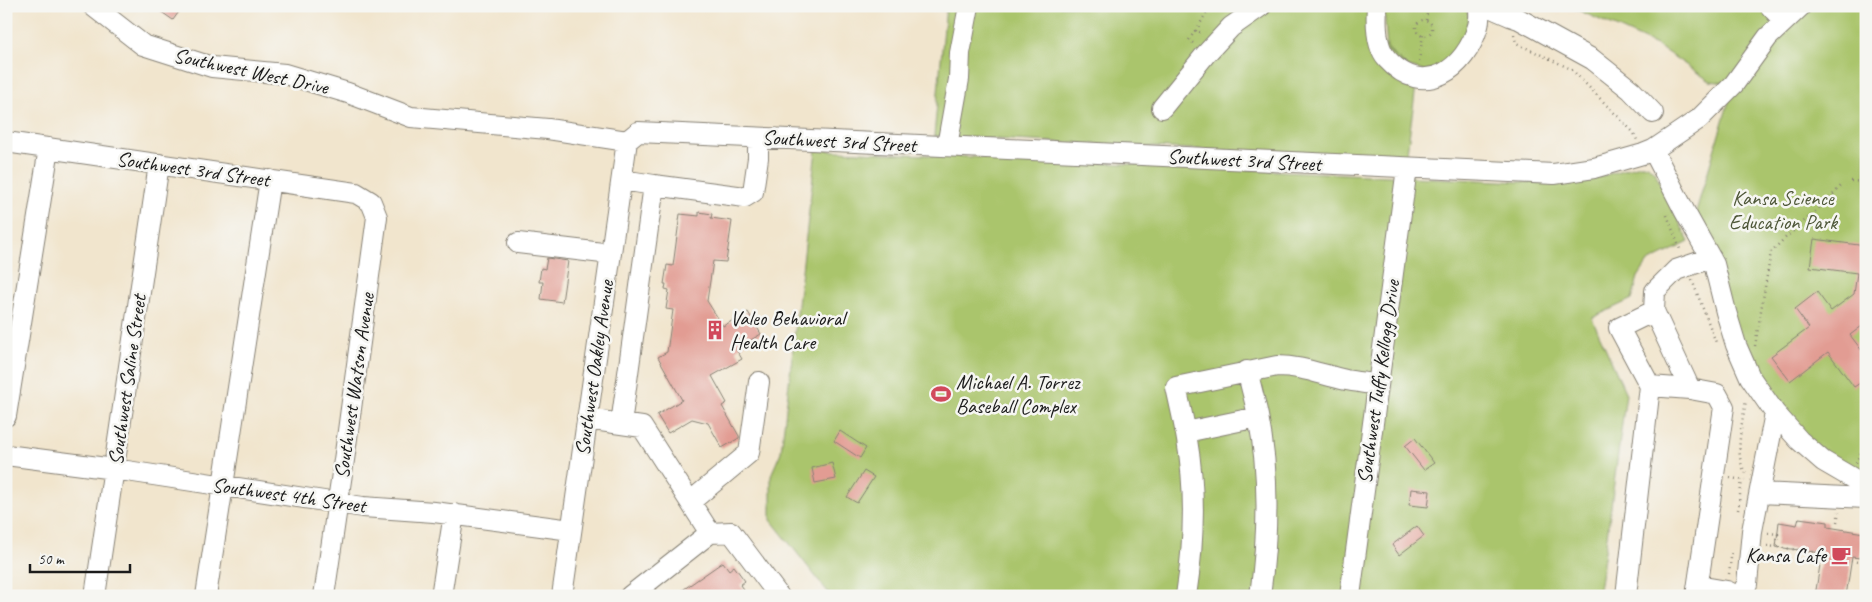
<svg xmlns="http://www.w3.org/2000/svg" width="1872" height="602" font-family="Caveat,sans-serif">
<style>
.green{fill:#aac56c;stroke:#637044}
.building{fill:#e29c93}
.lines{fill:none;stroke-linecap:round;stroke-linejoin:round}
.minor-casing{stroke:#868074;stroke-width:22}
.path{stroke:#868074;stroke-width:2.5;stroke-dasharray:1 4;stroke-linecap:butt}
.minor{stroke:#fff;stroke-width:20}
.labels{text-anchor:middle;stroke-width:5;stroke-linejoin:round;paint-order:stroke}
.street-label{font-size:21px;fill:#1c1c1c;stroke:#f6f6f2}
.park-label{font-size:21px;fill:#4e5738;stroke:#f6f6f2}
.poi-label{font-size:21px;fill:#1c1c1c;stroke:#f6f6f2;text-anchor:start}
</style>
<rect width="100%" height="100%" fill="#f6f6f2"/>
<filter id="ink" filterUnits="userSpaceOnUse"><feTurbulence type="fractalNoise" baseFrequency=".02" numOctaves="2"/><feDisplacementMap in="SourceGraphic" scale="10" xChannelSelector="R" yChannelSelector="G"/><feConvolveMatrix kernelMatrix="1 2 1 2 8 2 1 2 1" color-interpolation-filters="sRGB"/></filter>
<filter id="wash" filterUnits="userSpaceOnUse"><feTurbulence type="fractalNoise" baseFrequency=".0096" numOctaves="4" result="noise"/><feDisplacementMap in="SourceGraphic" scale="20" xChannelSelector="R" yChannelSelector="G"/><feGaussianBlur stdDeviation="1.12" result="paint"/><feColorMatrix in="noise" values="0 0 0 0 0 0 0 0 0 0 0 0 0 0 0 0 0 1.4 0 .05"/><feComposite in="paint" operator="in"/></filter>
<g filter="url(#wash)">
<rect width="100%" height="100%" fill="#f1e5cd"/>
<path class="green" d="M946,6H1377L1378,38L1417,79L1406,160L934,136Z
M1384,6H1463L1469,15L1463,47L1445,66L1424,71L1408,67L1387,50Z
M1569,6H1866V486L1823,461L1743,360L1695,215L1734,84L1710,81L1656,45Z
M816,150L1544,183L1592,179L1639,165H1648L1655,172L1689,242L1648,262L1638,277L1632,299L1592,318L1626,394L1605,551L1598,596H831L771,520V475L781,452Z"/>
<g id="blocks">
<path class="building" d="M153,6H183L173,20Z
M699,212L712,214L711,218L732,221L726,262L713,261L707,301L723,326L748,312L761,334L736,349L742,359L712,376L727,403L722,406L739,436V438L722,448L708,423L692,419L668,433L657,415L682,400L658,357L667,352L673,310L666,309L669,290L665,289L666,284H664L667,265L673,266L680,214L699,216Z
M1814,239L1866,246V323L1850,335L1866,356V379L1854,387L1828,352L1790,381L1771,356L1809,328L1795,309L1817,292L1831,311L1854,294L1857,273L1810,267Z
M547,258L568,261L562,302L541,299L543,282H539L541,268L545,269Z
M840,431L866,448L860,458L834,441Z
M1415,438L1434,463L1424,470L1405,446Z
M832,463L836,479L815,483L812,468Z
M864,471L874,477L857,503L847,497Z
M1411,489L1430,491L1428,507L1409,505Z
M1799,518L1828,522V527L1864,533L1860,558L1852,557L1846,596H1815L1822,553L1776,547L1779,522L1797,525Z
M1417,526L1424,536L1399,555L1392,545Z
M723,562L729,570L734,566L745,581L740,585L748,596H674Z"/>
</g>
</g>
<g filter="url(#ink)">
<use href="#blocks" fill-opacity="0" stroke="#868074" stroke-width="1"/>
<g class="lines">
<defs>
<path id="minor" d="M93,6L143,45L212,67L285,74L348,93L411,117L548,129L627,141
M1377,6C1376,21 1376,47 1387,59C1424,100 1466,69 1478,26C1480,20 1479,12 1479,6
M1487,6L1510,16L1519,19L1592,59L1631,90L1653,113
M1770,6L1784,21
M1162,108L1205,55L1231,27L1261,6
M627,141L638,132L1554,174L1594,168L1643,154L1653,150L1699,119L1734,84L1768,37L1801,6
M6,142L356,193L371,202L377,217L345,453L324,596
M947,146L959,79L960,53L969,6
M1653,150L1685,212L1714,264L1726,312L1736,345L1750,377L1775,413L1799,440L1823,461L1866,486
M654,185L745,197L753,192L758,158V138
M518,243L611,254
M1654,311L1690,389
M1247,371C1251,386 1255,401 1258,416C1270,474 1268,537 1260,596
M1650,386L1690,389L1717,394L1724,407L1696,596
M6,416L49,148
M587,419L642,427L710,533
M621,424L654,185L622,180
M1186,432L1258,417
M6,455L114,469L363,507L434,512L571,530
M1760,493L1866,498
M690,502L749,453L759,382
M1698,586L1727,591L1737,596
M95,596L159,164
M206,596L270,180
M441,596L454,514
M562,596L627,141
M630,596L710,533L731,532L779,596
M1186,596C1194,544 1196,491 1187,440C1184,422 1180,405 1176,387L1277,366C1302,366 1322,375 1346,380C1357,382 1367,383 1378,385
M1350,596L1407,168
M1626,596L1650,386L1619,328L1654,311L1655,291L1676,270L1711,258
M1740,596L1747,584L1752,531L1775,413"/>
</defs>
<use href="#minor" class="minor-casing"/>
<path class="path" d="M1426,20L1428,6
M1416 28a8 8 0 1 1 16 0a8 8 0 1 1-16 0Z
M1196,31L1210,6
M1514,35L1516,43L1571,69L1634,133L1637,140
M1193,43L1189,40L1195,31L1203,33
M1419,61L1423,35
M1851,181L1866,182
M1667,215L1681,252
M1692,280L1717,345
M1755,346L1771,252L1783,240L1828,200L1841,186
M1856,463L1866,441
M1746,473C1733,457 1743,420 1746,400
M1730,478L1745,480
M1738,510L1742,480
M1837,522L1839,512
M1768,533L1778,534L1776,547L1822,553
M1767,546L1776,547
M1851,561L1866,563
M1729,574L1732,550"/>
<use href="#minor" class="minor"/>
</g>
</g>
<defs>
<symbol id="building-bare" viewBox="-9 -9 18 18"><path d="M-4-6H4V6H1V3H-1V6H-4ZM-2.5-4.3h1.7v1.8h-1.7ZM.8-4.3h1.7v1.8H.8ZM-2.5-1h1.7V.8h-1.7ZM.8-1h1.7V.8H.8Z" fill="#d1495b" stroke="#f6f6f2" stroke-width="2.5" paint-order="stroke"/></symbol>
<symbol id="stadium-bare" viewBox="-9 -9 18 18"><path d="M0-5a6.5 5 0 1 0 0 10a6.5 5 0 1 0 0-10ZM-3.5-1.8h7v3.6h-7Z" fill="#d1495b" stroke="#f6f6f2" stroke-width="2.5" paint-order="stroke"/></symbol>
<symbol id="cafe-bare" viewBox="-9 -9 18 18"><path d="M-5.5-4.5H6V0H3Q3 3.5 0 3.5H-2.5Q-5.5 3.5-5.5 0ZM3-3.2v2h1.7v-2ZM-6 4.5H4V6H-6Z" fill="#d1495b" stroke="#f6f6f2" stroke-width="2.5" paint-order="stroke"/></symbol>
</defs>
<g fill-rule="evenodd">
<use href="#building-bare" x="701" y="316" width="28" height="28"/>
<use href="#stadium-bare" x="927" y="380" width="28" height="28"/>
<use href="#cafe-bare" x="1827" y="541" width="28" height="28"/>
</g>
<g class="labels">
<g class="street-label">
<text transform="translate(251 71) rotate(12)" y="7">Southwest West Drive</text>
<text transform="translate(839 141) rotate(3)" y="7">Southwest 3rd Street</text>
<text transform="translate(1244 160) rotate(3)" y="7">Southwest 3rd Street</text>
<text transform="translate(193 169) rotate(8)" y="7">Southwest 3rd Street</text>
<text transform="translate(594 368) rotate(-82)" y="7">Southwest Oakley Avenue</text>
<text transform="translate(127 380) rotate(-82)" y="7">Southwest Saline Street</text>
<text transform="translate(1378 382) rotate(-82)" y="7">Southwest Tuffy Kellogg Drive</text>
<text transform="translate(354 386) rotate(-82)" y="7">Southwest Watson Avenue</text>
<text transform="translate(289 495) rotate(8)" y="7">Southwest 4th Street</text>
</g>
<g class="park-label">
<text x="1783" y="205">Kansa Science<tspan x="1783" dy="24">Education Park</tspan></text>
</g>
<g class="poi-label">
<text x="730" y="325">Valeo Behavioral<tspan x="730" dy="24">Health Care</tspan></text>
<text x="956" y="389">Michael A. Torrez<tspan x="956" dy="24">Baseball Complex</tspan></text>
<text x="1826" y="562" text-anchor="end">Kansa Cafe</text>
</g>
</g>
<rect width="1872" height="602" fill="none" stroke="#f6f6f2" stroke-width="25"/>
<path d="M30 564v8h100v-8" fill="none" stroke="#1c1c1c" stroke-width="2.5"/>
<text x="38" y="564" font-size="15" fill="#1c1c1c" stroke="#f6f6f2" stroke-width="4" paint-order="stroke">50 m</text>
</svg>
